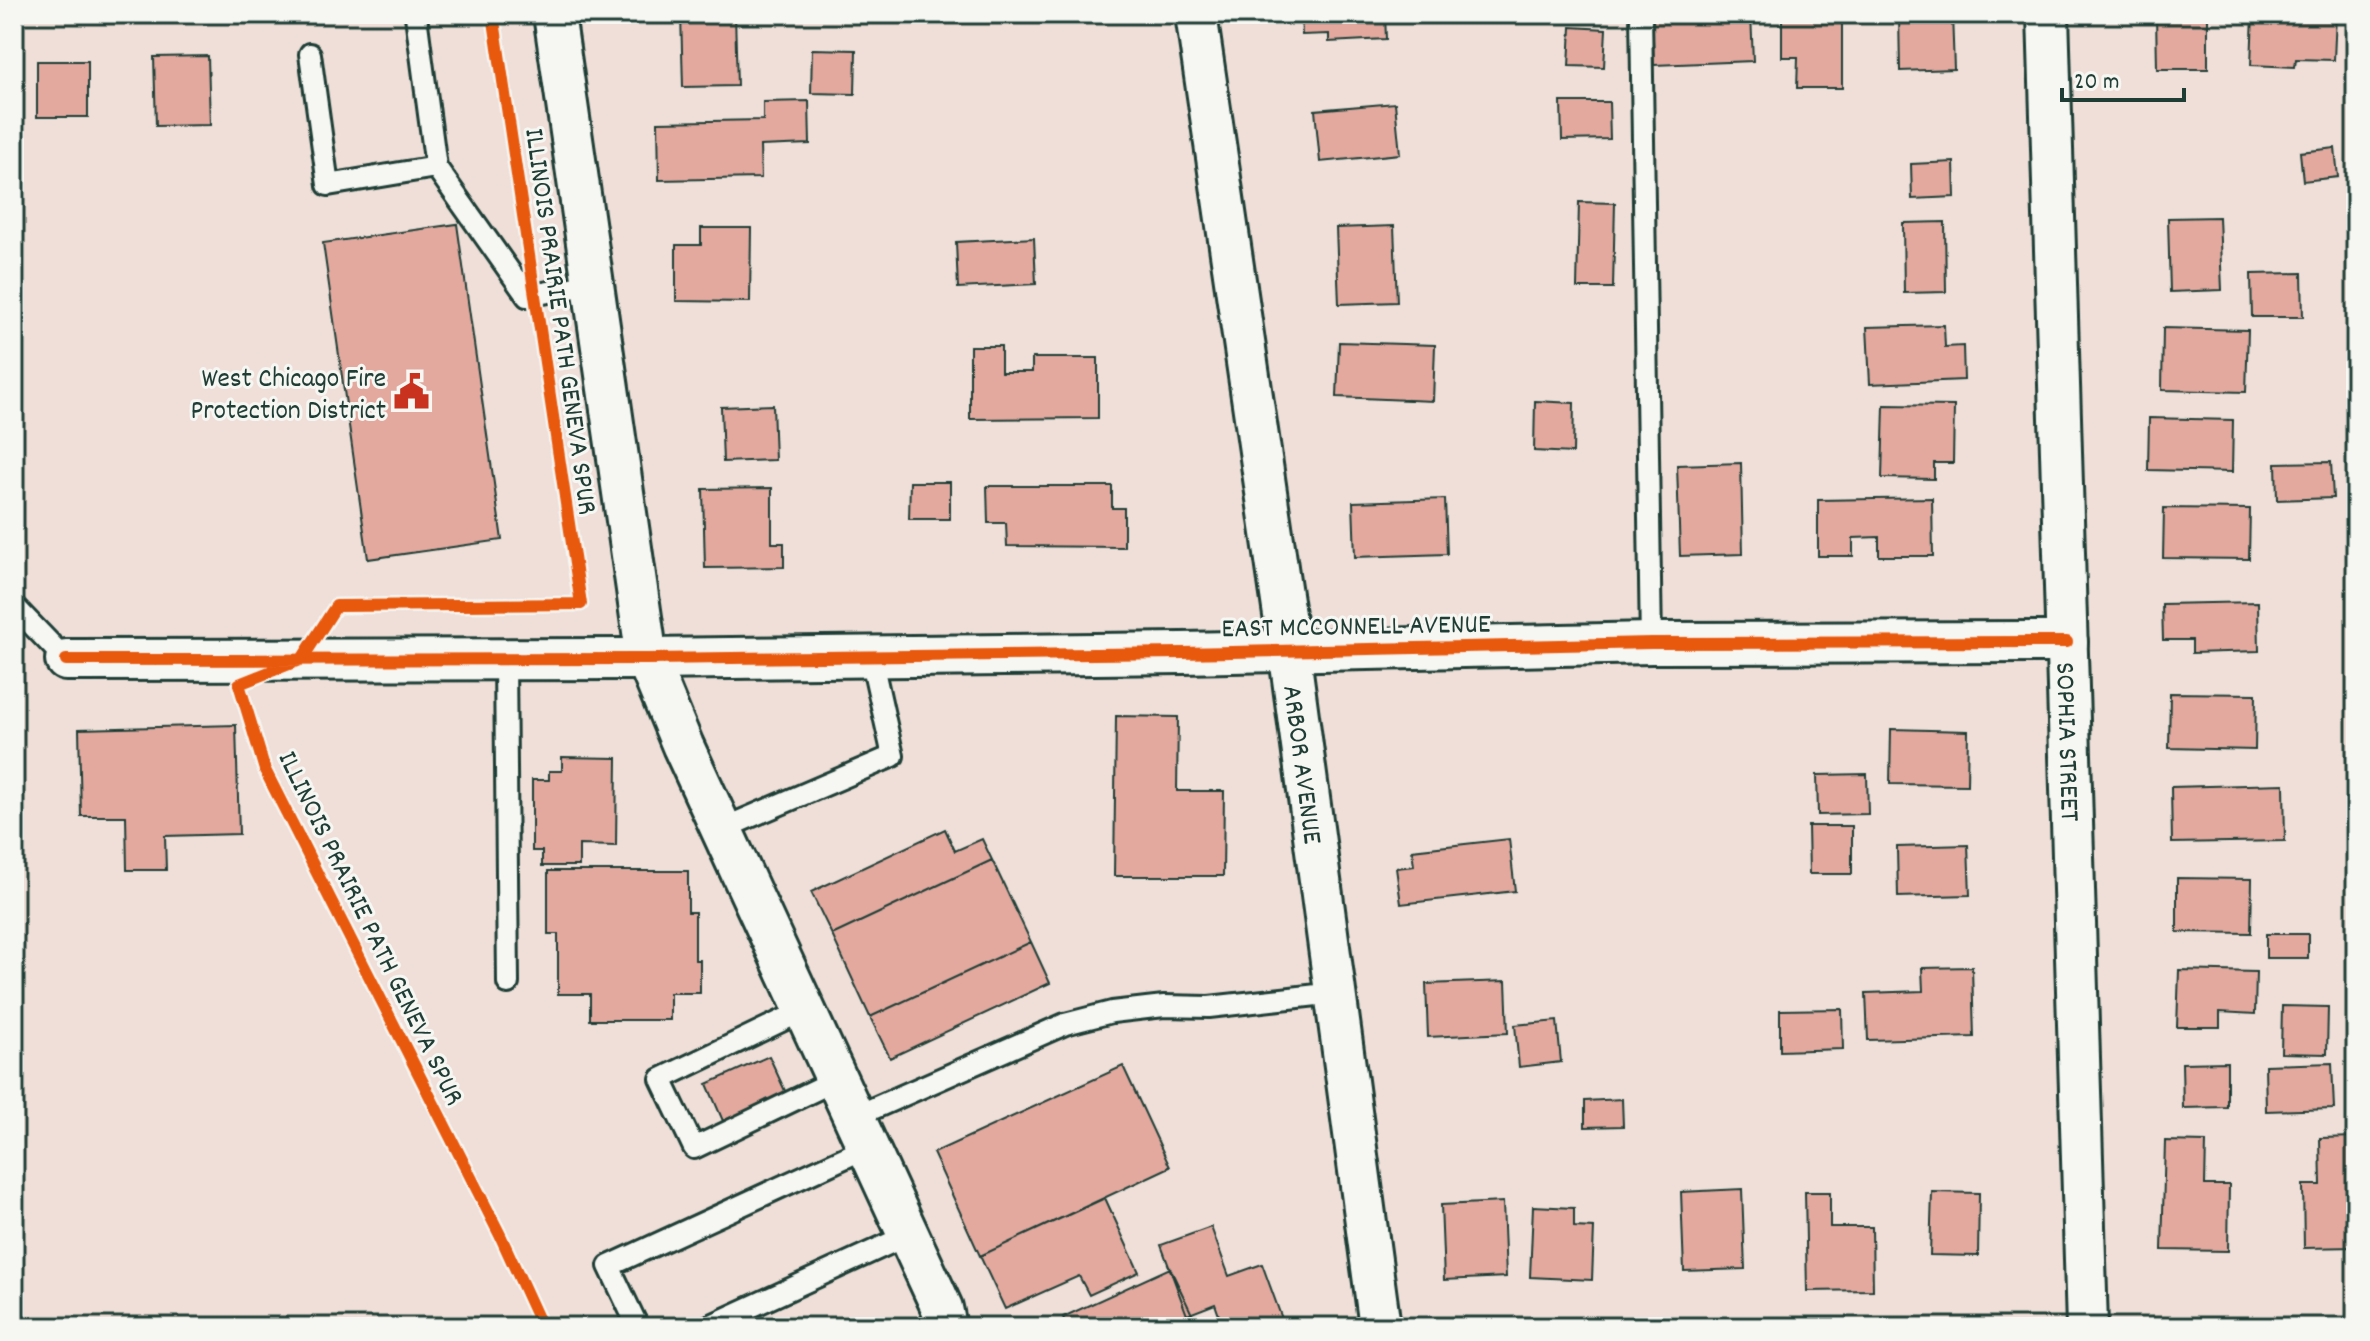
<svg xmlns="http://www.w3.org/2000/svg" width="2370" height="1341" font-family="Dekko,sans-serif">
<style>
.building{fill:#e3a99f;stroke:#1f3d34;stroke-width:2}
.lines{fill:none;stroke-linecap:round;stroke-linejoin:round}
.lane-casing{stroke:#1f3d34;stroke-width:26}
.street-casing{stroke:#1f3d34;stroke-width:46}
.lane{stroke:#f6f6f2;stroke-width:20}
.street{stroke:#f6f6f2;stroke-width:40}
.cycleway-casing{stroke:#f6f6f2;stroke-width:17}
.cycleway{stroke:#e8590c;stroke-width:12}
.labels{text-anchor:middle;stroke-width:6;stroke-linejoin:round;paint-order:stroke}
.street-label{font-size:28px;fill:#1f3d34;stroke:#f6f6f2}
.poi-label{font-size:28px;fill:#1f3d34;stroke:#f6f6f2;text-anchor:end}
</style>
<rect width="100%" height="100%" fill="#f0dfd9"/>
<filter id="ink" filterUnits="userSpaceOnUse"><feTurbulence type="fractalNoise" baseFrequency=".0125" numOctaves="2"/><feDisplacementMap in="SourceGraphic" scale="16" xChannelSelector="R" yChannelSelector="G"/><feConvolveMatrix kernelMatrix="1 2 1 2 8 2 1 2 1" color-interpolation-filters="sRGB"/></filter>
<g filter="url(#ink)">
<path class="building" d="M681,14H735L737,86L683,87Z
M1301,14H1385L1386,39L1329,42V34L1302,35Z
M1652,14H1751L1753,61L1654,65Z
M1782,14H1842V88H1797L1798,57H1782Z
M1899,14H1952L1954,69L1900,71Z
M2156,14H2208V69H2157Z
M2253,14H2336L2334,60L2296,59L2295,67L2251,65Z
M1571,27L1606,29L1604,67L1569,66Z
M812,49L856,50L855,94L811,93Z
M208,56L210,125L156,126L154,57Z
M37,61H88V117H37Z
M809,101L810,144L760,146L761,178L659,180L658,122L763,120V102Z
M1561,102H1609L1610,139L1562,140Z
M1395,103L1400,154L1320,162L1315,110Z
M2335,148L2338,177L2303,181L2300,152Z
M1954,162L1955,197L1912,199L1911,164Z
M1579,202L1615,203L1613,288H1577Z
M2219,217L2222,290L2170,292L2168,218Z
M1945,222L1946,292L1904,293L1903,223Z
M457,224L502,540L368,559L323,243Z
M1394,226L1397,302L1339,304L1336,228Z
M701,228H751L750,302L676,301V245H701Z
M1034,238L1036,284L958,288L956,242Z
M2302,273L2303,317H2252L2251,274Z
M1944,325L1945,347L1963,346L1964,380L1870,384L1867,327Z
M2163,328L2248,330L2246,392L2162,390Z
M1339,342L1435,345L1433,401L1337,397Z
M970,346H1001V372H1032V358H1098V418L970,419Z
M1535,401L1574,403L1573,453L1534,451Z
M773,405L775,460L723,462L721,407Z
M1884,405L1954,406L1953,463H1934V479L1882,478Z
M2149,418L2233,420L2232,472L2148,470Z
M2331,462L2333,498L2277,500L2276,463Z
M1741,463L1743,554L1680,556L1677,465Z
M910,482H950V519H909Z
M987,486H1112V508H1124V547L1007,546L1006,523H988Z
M772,488V543H784V567L705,568L703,489Z
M1932,498L1933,556H1879V537L1853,538V556H1818V500Z
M1445,499L1447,554L1355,557L1353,502Z
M2164,508L2250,509L2249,559L2163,558Z
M2258,602L2259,651L2192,653V640H2163L2162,604Z
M2170,693L2256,694L2255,750L2169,748Z
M1116,716L1178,717L1177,791H1224L1223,876H1114Z
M236,725L239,834L165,836L166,870H127L126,816H81L79,729Z
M1891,729L1968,731L1967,785L1890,784Z
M562,757L617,758L616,846L579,845V866H542V851H532V780H549V771H562Z
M1867,774L1868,814L1818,815L1817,775Z
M2284,784L2285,841L2172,843L2171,787Z
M1808,826H1852V874H1809Z
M945,829L955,851L982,839L992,860L832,935L811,892Z
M1509,839L1515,891L1401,904L1396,868L1414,866L1412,850Z
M1968,845L1970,895L1898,897L1897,847Z
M992,860L1031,942L870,1017L832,935Z
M548,871H688V912H695V960H700V993H670V1020H590V994H558V934H548Z
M2177,878L2252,879L2251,933L2177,932Z
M2266,934H2308V958H2266Z
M1031,942L1050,983L890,1058L870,1017Z
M1972,967L1974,1037L1868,1040L1866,993L1923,991L1922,968Z
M2179,970L2256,972L2255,1014L2220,1012V1027H2177Z
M1506,981L1508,1033L1428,1037L1426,984Z
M2282,1006L2328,1007L2327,1054L2281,1053Z
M1842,1009L1843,1049L1780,1051V1010Z
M1557,1021L1561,1062L1519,1067L1515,1025Z
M769,1056L786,1093L723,1121L707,1084Z
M2227,1062V1107L2183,1108L2182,1063Z
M2332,1063L2334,1109L2266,1111L2265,1065Z
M1123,1066L1170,1167L980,1256L933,1153Z
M1622,1099L1623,1126L1585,1127V1101Z
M2356,1137V1247L2304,1248L2303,1185H2321L2320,1138Z
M2165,1141L2206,1142L2205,1185H2229L2228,1251L2162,1250Z
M1742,1189L1745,1269L1684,1271L1681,1192Z
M1805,1192H1830V1227H1872L1873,1290L1807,1291Z
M1932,1192L1979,1193L1978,1256L1930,1255Z
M1105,1198L1139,1272L1089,1295L1079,1276L1005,1309L980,1256Z
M1503,1202L1506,1277L1444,1280L1441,1205Z
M1533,1206L1574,1208V1227L1594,1228L1592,1280L1530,1277Z
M1211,1227L1229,1276L1262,1264L1285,1327H1223L1215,1304L1187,1315L1161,1245Z
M1170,1268L1198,1327H1067L1063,1317Z"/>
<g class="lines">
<defs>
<path id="lane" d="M1641,14L1651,643
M416,16L436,167L527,296L592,284
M310,54L328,185L436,167
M14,606L66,660
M505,659L508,983
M722,829L893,756L871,657
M804,1010L661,1079L694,1148L836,1080
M854,1117L1065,1024L1112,1012L1164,1006L1209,1007L1335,993
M638,1327L609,1266L868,1147
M707,1327L908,1235"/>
<g id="street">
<path d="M554,14L647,659L683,746L942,1308L946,1327"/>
<path id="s1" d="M1196,14L1289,649L1380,1327"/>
<path id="s2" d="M2048,14L2087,1327"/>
<path d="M66,660L647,659L1182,653L1651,643L2067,642"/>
</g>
</defs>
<use href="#lane" class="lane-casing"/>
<use href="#street" class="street-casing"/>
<use href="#lane" class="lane"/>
<use href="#street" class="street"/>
<defs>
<path id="cycleway" d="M493,14L581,604L336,606L302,659L239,684L265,770L500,1235L542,1327
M66,660L647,659L1182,653L1651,643L2067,642"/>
</defs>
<use href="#cycleway" class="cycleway-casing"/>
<use href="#cycleway" class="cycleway"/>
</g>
</g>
<defs>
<symbol id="civic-bare" viewBox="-9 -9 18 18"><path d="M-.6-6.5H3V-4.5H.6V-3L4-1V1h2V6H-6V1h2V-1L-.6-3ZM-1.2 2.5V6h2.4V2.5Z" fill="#c8321e" stroke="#f6f6f2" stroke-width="2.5" paint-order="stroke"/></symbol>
</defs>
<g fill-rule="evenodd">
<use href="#civic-bare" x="386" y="366" width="51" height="51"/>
</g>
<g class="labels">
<g class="street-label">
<text transform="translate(563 321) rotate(82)" y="10">ILLINOIS PRAIRIE PATH GENEVA SPUR</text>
<text transform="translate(1356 624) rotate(-1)" y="10">EAST MCCONNELL AVENUE</text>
<text dy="10" stroke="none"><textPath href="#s2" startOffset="728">SOPHIA STREET</textPath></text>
<text dy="10" stroke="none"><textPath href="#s1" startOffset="758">ARBOR AVENUE</textPath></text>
<text transform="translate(373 927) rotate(64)" y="10">ILLINOIS PRAIRIE PATH GENEVA SPUR</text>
</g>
<g class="poi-label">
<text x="386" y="386">West Chicago Fire<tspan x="386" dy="32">Protection District</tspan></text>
</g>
</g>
<rect width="2370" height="1341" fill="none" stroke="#f6f6f2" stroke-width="48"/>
<rect x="24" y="24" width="2322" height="1293" fill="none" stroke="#1f3d34" stroke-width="3" filter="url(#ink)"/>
<path d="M2062 88v12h122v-12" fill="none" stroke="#1f3d34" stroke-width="4"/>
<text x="2074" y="88" font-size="24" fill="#1f3d34" stroke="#f6f6f2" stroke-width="6" paint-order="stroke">20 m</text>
</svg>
